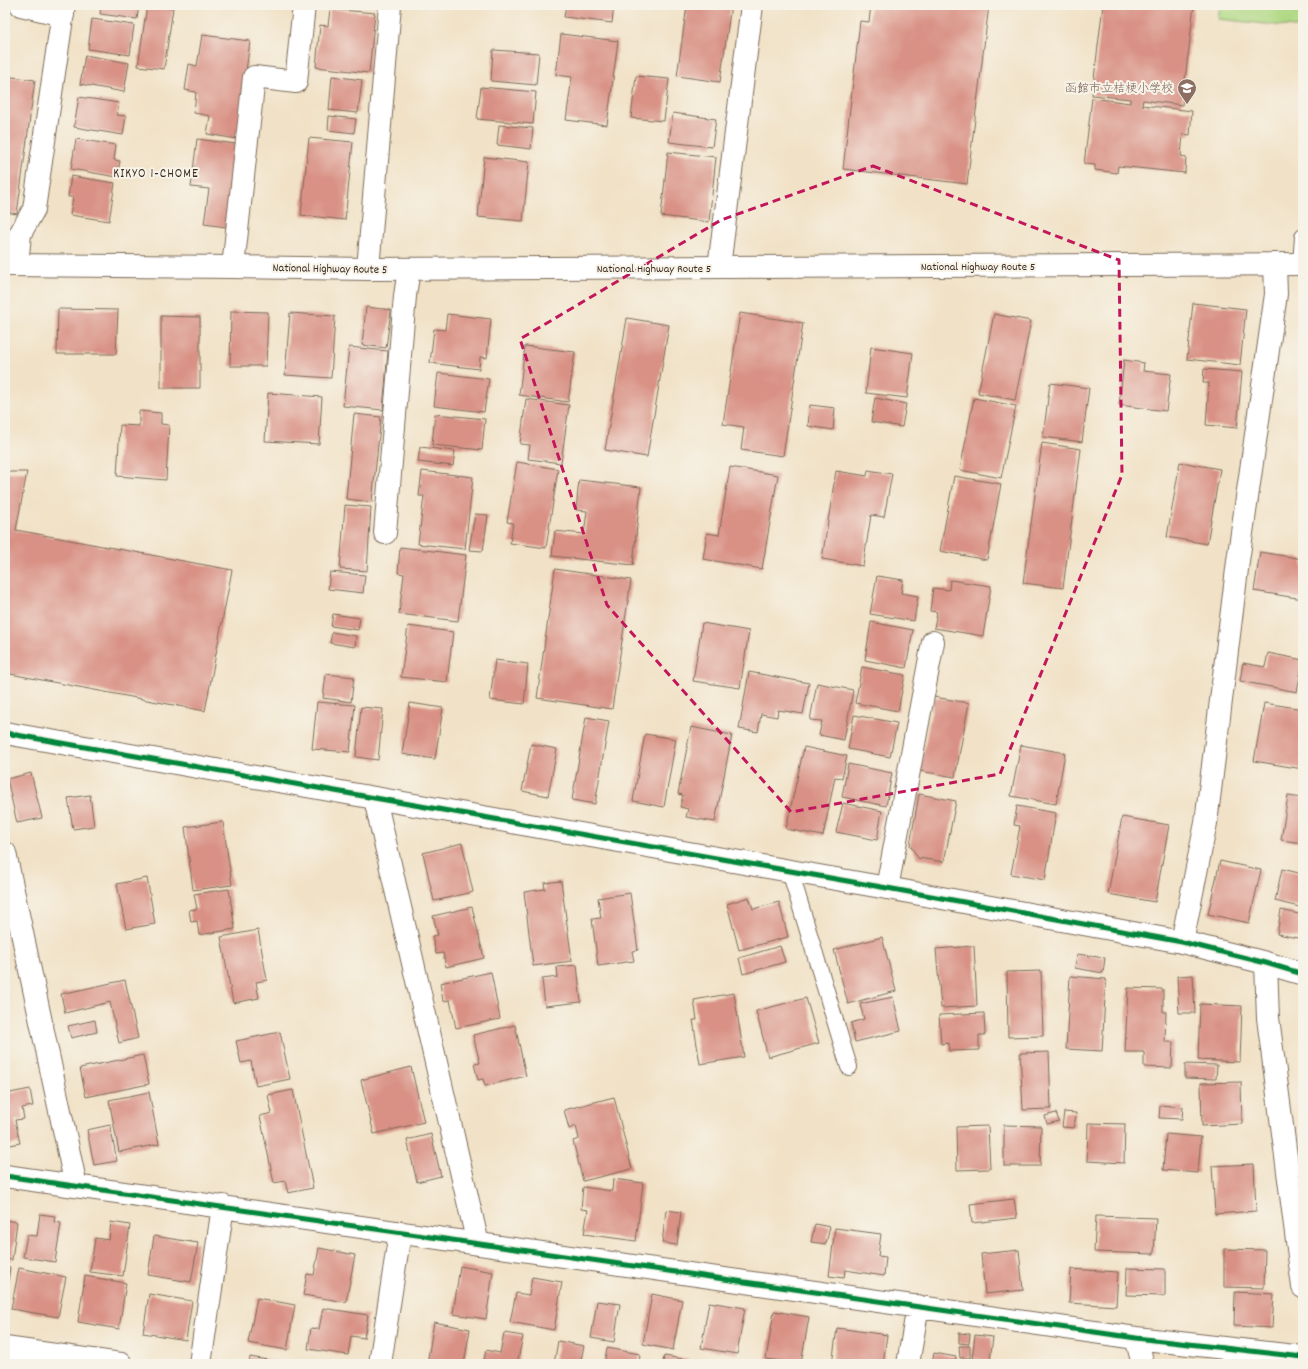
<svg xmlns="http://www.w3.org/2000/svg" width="1308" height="1369" font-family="Dekko,'Klee One',sans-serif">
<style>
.green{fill:#b0d984;stroke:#768251}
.building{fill:#d99185}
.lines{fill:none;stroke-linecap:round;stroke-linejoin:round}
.lane-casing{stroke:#7b6a59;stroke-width:18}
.street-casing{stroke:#7b6a59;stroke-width:24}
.secondary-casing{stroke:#7b6a59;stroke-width:24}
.highway-casing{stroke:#7b6a59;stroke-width:24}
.lane{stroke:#fff;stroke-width:16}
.street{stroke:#fff;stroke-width:22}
.secondary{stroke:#fff;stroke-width:22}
.highway{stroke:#fff;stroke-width:22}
.cycleway-casing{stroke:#f7f3e8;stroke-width:8}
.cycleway{stroke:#00873e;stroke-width:5}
.marked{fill:none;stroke:#c2185b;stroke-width:3;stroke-dasharray:8 5;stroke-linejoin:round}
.labels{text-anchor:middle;stroke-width:4;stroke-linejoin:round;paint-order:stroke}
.education-label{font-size:12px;fill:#785e54;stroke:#f7f3e8;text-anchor:end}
.street-label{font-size:12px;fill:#3b2a1e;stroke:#f7f3e8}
.neighbourhood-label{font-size:13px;letter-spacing:1px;fill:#3b2a1e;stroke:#f7f3e8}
</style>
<rect width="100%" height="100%" fill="#f7f3e8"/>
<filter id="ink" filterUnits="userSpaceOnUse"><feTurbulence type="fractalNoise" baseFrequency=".025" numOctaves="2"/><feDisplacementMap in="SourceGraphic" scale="8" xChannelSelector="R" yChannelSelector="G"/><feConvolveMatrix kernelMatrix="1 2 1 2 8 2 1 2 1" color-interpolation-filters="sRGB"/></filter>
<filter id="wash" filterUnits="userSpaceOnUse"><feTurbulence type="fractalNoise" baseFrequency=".012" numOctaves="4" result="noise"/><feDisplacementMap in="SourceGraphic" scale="16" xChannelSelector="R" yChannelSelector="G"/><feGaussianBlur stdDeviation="0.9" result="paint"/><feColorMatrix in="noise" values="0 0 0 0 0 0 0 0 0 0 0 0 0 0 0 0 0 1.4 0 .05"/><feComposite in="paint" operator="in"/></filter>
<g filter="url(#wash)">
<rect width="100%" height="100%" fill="#f1e2c7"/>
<path class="green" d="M1220,5H1303V28L1218,19Z"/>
<g id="blocks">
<path class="building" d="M101,5H139L137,19L100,14Z
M147,5L173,8L164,69L138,66Z
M566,5H614L612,23L564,17Z
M687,5H731L720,82L677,76Z
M871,5H989L967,184L843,169L860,21L869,22Z
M1103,5H1194L1182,105L1143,100L1142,105L1192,111L1190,135L1183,134L1181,156L1186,157L1185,173L1118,166L1117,173L1095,170V165L1084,164L1092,98L1130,103V99L1092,95Z
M330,9L375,13L369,73L316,67L320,25L328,26Z
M92,19L134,25L130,55L88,49Z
M561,34L618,41L607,125L566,120L572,77L556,75Z
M202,35L250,41L237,139L207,134L210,116L194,113L196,92L185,90L189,64L197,66Z
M493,50L539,53L536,85L491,81Z
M85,55L129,63L124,92L80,84Z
M5,76L35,80L17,214L5,212Z
M332,76L362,80L358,113L329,110Z
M636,76L669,79L664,121L631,118Z
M481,87L536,92L533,124L477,119Z
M79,97L119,103L117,115L126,116L123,135L74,127Z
M673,113L716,119L712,147L669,142Z
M329,116L356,119L354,133L328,130Z
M499,125L533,128L531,149L497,145Z
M309,138L353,142L345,220L301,215Z
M76,139L116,145L114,160L120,161L117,177L71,169Z
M197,139L236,144L226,227L204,224L209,189L191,187Z
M668,152L716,157L709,222L661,216Z
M484,157L529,162L523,221L478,217Z
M71,176L115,183L109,221L70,215L73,197H68Z
M1193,303L1246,309L1240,365L1187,359Z
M366,307L391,310L386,348L362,345Z
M58,309L118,310L116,354H57Z
M231,311L268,312L266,366H230Z
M290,313L335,316L331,378L285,375Z
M740,313L803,323L783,456L741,450L744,427L723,424Z
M447,314L491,319L487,358L480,357L479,369L430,363L434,329L445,330Z
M994,314L1031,321L1015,400L978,393Z
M161,316L200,317V388H161Z
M627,318L669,325L647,457L605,450Z
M525,346L575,352L568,402L519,395Z
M349,347L388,351L383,410L343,406Z
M871,347L913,353L907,398L866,393Z
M1124,360L1144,363L1143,371L1171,374L1166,411L1119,405Z
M1204,369L1242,372L1237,428L1206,425L1209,383H1203Z
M438,373L489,379L484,412L434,406Z
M1050,383L1089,388L1082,442L1043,437Z
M268,393L322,397L319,444L265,441Z
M875,398L906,404L902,427L871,422Z
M974,398L1016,406L1001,478L960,470Z
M526,399L569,405L561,463L528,459L530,445L520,444Z
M810,405L835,408L833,430L808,426Z
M139,411L161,413V424L169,425L166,480L117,476L120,425L139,426Z
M354,414L381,417L372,502L346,499Z
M435,414L485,419L482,450L432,445Z
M1042,443L1081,449L1063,588L1023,583Z
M420,447L455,451L453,466L418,462Z
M517,462L558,469L546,548L510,543L513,523L507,522Z
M1180,462L1220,469L1207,544L1167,537Z
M730,467L778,475L762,569L703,559L707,533L719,535Z
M868,470L892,474L884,517L871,515L863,566L822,559L836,471L867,476Z
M422,471L473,477L465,549L418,544L424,496H419Z
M5,472H27L16,530L232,570L205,711L5,673Z
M954,476L1001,484L987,560L940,551Z
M579,480L641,487L633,565L552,556L555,531L584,534L587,511L576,510Z
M345,505L371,507L367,571L340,569Z
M475,514L488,515L483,551L469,550Z
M400,547L466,555L458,621L399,614L404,574L398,573Z
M1260,552L1303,559V599L1254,591Z
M555,569L631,580L612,709L537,698Z
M330,572L365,575L363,593L328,589Z
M877,576L903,580L901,593L918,596L914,621L870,614Z
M950,580L991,586L983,636L934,628L937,612L930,611L933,588L949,590Z
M333,614L360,618L358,630L331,626Z
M871,622L913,630L906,668L865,660Z
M702,623L749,631L740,688L693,681Z
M408,626L453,632L447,682L401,677Z
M332,632L356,636L355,647L330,643Z
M1268,653L1303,660L1297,692L1240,681L1243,663L1265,667Z
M495,660L528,664L524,704L490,700Z
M862,667L905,675L898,711L855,703Z
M749,672L809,683L803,714L778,710L777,717L761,714L758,732L739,729Z
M326,674L354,677L351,702L323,698Z
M817,683L853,690L844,740L819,735L822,721L810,720Z
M934,697L969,703L955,777L920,771Z
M317,702L355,705L350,752L312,749Z
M410,703L443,708L435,759L402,754Z
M1264,703L1303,709V769L1254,761Z
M361,707L383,709L378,760L356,757Z
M854,715L897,723L890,757L848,749Z
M586,717L609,721L595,804L572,800Z
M691,727L732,735L715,822L686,817L688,809L680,807L683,795L678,794Z
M645,734L676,739L664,807L633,801Z
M531,744L557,749L548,796L522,791Z
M1021,745L1065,753L1056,804L1011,796Z
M804,747L847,756L842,778L835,777L823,836L786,829Z
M848,764L892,773L886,806L842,797Z
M31,773L42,818L17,823L7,779Z
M919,794L956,801L944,862L918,858L910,845Z
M90,795L94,826L73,829L68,798Z
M1288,796L1303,798V843L1281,840Z
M843,803L882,811L877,840L836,832Z
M1017,806L1056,813L1045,880L1011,874L1020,826L1014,825Z
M1122,817L1169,825L1155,902L1108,894Z
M223,822L232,885L193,890L185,827Z
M462,843L473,892L434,901L423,853Z
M1220,861L1261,870L1249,923L1208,914Z
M1282,869L1303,874V908L1275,901Z
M147,878L155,924L126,929L117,884Z
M561,881L572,961L533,966L524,892L545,889L544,883Z
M229,889L235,929L199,935L197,921L191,922L189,910L197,909L194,894Z
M630,893L638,950L632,951L634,961L598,966L592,919L601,918L598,898Z
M749,897L753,909L779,902L788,937L739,950L727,904Z
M472,907L484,958L446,967L443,953L436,954L432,936L438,935L433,916Z
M1281,910L1303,915V939L1277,934Z
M258,930L267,980L256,982L259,998L233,1003L221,937Z
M882,937L896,991L848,1004L834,950Z
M780,946L785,962L743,974L739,958Z
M974,946L977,1006L941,1008L936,949Z
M1077,954L1105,958L1103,973L1075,968Z
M577,965L581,1002L545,1006L542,979L558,977L557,967Z
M1041,971L1043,1036L1008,1037L1007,972Z
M491,972L500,1019L456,1028L450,1000L443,1001L440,983Z
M1193,975L1195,1013H1179L1177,976Z
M1070,976L1106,979L1102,1051L1066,1049Z
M125,980L138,1038L119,1043L110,1002L65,1013L61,994Z
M1128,988L1163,989V1012H1166L1165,1042H1173L1172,1068L1144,1067V1052H1125Z
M734,993L744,1057L700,1064L693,1020H697L694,1000Z
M893,997L901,1031L855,1042L851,1023L864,1019L860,1004Z
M806,998L819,1043L768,1057L756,1011Z
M1200,1004L1242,1006L1240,1062L1198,1060Z
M984,1013L985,1035H979V1050L949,1051V1043L941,1044L939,1015Z
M95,1020L97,1032L71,1038L68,1026Z
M515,1025L526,1076L485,1086L483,1079L478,1080L474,1064L480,1063L473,1035Z
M280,1032L290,1079L256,1086L251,1061L241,1063L236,1041Z
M1049,1052L1051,1109L1023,1110L1020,1053Z
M143,1055L149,1084L86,1097L80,1068Z
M1185,1064L1217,1065L1216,1079L1185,1078Z
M411,1067L424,1122L374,1134L361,1080Z
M1241,1082L1242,1124L1202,1126L1201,1083Z
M30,1089L33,1106L22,1108L24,1119L15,1120L20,1143L5,1146V1094Z
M293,1090L313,1188L288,1193L285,1181L274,1183L260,1116L272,1113L268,1095Z
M149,1092L159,1144L119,1152L109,1100Z
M614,1097L632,1169L583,1181L573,1141L579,1139L576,1126L569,1129L564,1110Z
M1160,1105L1183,1107L1182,1119L1159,1118Z
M1064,1112L1076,1113L1074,1128L1062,1127Z
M1056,1113L1059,1121L1047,1124L1045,1116Z
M1088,1123L1125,1124L1124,1163L1087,1161Z
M110,1125L117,1161L94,1165L87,1130Z
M1004,1125L1041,1126L1040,1166H1004Z
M988,1126L990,1169L957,1170L956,1127Z
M431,1134L441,1176L417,1182L407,1140Z
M1166,1134L1201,1137L1198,1173L1163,1170Z
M1254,1164L1256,1211L1215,1214L1212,1166Z
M613,1179L643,1183L636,1241L584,1234L588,1210L581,1209L583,1187L612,1191Z
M1014,1199L1017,1218L972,1223L970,1204Z
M666,1210L681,1212L677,1245L662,1243Z
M40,1214L55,1216L54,1222L61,1223L55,1262L23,1257L27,1235L37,1236Z
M1096,1216L1156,1218L1154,1254L1094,1252Z
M5,1220L17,1222L12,1260L5,1259Z
M111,1222L130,1225L123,1276L90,1272L95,1238L109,1240Z
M815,1224L830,1227L826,1244L811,1242Z
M835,1228L881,1234L878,1256L886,1257L884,1276L845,1270L844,1278L829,1276Z
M154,1236L198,1243L191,1282L148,1275Z
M319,1248L355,1255L346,1302L303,1295L307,1274L314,1275Z
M1224,1249L1265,1250L1264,1288L1224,1287Z
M1019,1250L1023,1290L985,1294L981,1254Z
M5,1266L10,1267L6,1294H5Z
M460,1266L493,1272L486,1319L453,1314Z
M19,1268L66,1277L58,1317L11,1309Z
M1127,1268L1165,1269V1296L1126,1295Z
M1071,1269L1118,1272L1116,1306L1069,1303Z
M85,1276L126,1283L119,1329L78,1322Z
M532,1277L562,1282L554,1330L510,1322L516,1293L529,1295Z
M1235,1292L1274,1294L1272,1328L1234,1326Z
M149,1294L192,1301L186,1340L143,1333Z
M652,1294L682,1300L673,1350L643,1344Z
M257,1298L295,1305L287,1350L248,1343Z
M597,1301L620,1304L614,1342L591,1338Z
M709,1302L745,1308L737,1354L701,1348Z
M323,1308L368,1315L364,1338L351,1336L348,1355L308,1349L311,1328L319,1329Z
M774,1311L809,1317L801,1364L766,1359Z
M434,1322L470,1329L464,1364H427Z
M837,1328L887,1335L883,1364H832Z
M504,1333L523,1336L517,1364H483L486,1350L500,1353Z
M959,1333L970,1334L969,1344L959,1343Z
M975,1335L993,1337L990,1361L972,1358Z
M558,1341L584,1346L580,1364H554Z
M959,1346H970V1358H960Z
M607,1348L640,1354L639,1364H604Z
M934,1353L956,1357L955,1364H932Z
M664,1356L697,1361L696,1364H663Z
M250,1357L285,1363V1364H249Z"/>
</g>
</g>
<g filter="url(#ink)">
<use href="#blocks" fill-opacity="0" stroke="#7b6a59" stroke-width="1"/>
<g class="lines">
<defs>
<path id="lane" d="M1301,264L1303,237
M790,871L849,1067"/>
<path id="street" d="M21,5L63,15
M17,265L20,234L34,209L64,5
M233,267L254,77L296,82L304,5
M719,267L752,5
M368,269L390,5
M385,533L405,296L409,269
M375,799L478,1244
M5,853L76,1186
M887,888L933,642
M1182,942L1206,823L1238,561L1276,294L1275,264
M5,1176L1136,1338L1303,1357
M1136,1338L1143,1364
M5,1348L121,1364
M200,1364L223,1206
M380,1364L400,1232
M908,1364L918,1306"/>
<path id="secondary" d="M5,733L887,888L1182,942L1266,963L1303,974
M1266,963L1268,1018L1303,1287"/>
<path id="highway" d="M5,265L233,267L368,269L1303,264"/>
</defs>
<use href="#lane" class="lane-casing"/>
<use href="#street" class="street-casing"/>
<use href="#secondary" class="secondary-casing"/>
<use href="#highway" class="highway-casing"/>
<use href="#lane" class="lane"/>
<use href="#street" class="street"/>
<use href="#secondary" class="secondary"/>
<use href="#highway" class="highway"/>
<defs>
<path id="cycleway" d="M5,733L887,888L1182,942L1266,963L1303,974
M5,1176L1136,1338L1303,1357"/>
</defs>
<use href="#cycleway" class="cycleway-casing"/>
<use href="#cycleway" class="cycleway"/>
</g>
</g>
<path class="marked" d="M873,166L1119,260L1122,475L1000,774L791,812L607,605L520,339L721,220Z"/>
<defs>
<symbol id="school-pin" viewBox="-11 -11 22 30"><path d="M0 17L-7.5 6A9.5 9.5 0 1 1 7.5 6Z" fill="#8d6e63" stroke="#f7f3e8"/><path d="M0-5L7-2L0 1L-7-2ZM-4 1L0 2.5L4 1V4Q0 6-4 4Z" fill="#fff"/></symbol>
</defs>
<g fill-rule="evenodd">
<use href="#school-pin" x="1176" y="77" width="22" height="30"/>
</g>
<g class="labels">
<g class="education-label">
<text x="1173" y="92">函館市立桔梗小学校</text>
</g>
<g class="street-label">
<text x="978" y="270">National Highway Route 5</text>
<text transform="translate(330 268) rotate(1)" y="4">National Highway Route 5</text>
<text x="654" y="272">National Highway Route 5</text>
</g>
<g class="neighbourhood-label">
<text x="156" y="177">KIKYO 1-CHOME</text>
</g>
</g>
<rect width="1308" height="1369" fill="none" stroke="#f7f3e8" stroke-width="20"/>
</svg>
